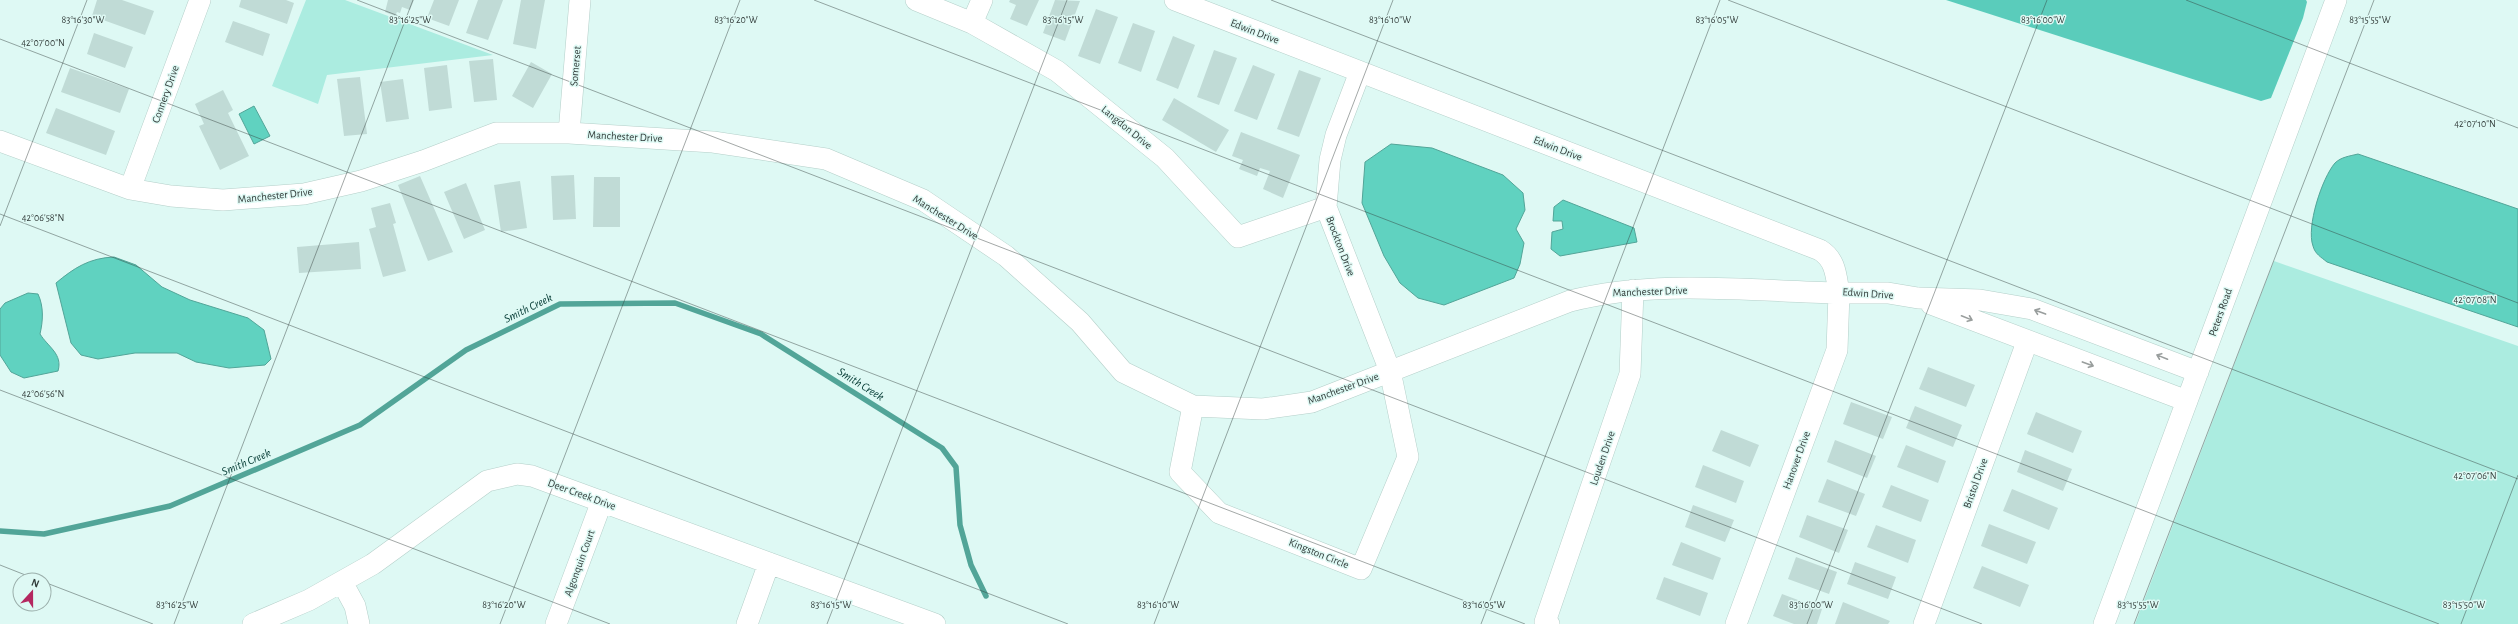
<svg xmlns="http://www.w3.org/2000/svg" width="2518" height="624" font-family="'Alegreya Sans',sans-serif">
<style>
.green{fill:#abece0}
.forest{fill:#5accbb}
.water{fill:#60d2c0;stroke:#52a598}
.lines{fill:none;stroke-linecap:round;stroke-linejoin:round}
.stream{stroke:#52a598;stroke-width:5.5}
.building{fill:#c0dbd6}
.minor-casing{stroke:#b4cfc9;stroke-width:22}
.minor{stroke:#fff;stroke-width:21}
.oneway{stroke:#999e9d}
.ticks{fill:none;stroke:#333d3b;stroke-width:1;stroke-opacity:0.45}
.labels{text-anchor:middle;stroke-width:3;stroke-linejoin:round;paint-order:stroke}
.street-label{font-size:11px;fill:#333d3b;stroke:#def9f4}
.water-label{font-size:12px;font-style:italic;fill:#043b34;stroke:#def9f4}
.ticks-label{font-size:10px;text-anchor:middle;fill:#333d3b;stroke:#def9f4;stroke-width:3;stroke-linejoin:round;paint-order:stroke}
</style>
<rect width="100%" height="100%" fill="#def9f4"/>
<path class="green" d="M306,0H345L493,55L327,75L318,104L272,86Z
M2274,261L2518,346V624H2135Z"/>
<path class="forest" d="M1946,0H2306L2307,2L2303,18L2271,98L2261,101Z"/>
<path class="water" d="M254,106L270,136L254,144L239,114Z
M1391,144L1432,148L1503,175L1523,193L1525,210L1516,229L1524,243L1520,264L1514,278L1444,305L1418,298L1400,283L1384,256L1362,203L1365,162Z
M2358,154L2518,209V327L2327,262C2321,257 2315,254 2313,246C2306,227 2322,178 2335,163C2341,157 2350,156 2358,154Z
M1563,200L1634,228L1637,242L1560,256L1551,249L1552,232L1563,229L1562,221H1553L1554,207Z
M114,257L136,265L162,287L190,300L248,318L264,330L271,359L265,365L229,368L196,362L177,353H135L98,359L81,355L71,343L56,283C74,268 89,258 114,257Z
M28,293L38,294C44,307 43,321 40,334C48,347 63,354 58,371L24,378L11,372L0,355V309L5,303Z"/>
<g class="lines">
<path class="stream" d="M0,531L44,534L170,506L360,425L466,350L560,304L675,303L761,334L942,448L956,467L960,525L971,565L986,596"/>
</g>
<path class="building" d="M97,0H122L154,11L145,35L92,16Z
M241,0H286L294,3L287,24L239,7Z
M388,0H414L410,10L402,7L400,13L397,12L395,16L385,12Z
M434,0H459L449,26L427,18Z
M478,0H503L488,40L466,33Z
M521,0H545L536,49L513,44Z
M1010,0H1039L1027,26L1010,19L1016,5L1009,2Z
M1055,0L1080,1L1065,41L1043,33Z
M1096,9L1118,17L1100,64L1078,56Z
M233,21L270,34L263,56L225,42Z
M1133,23L1155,31L1141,72L1118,63Z
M94,33L133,47L125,68L87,54Z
M1173,36L1195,45L1178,89L1156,80Z
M1214,50L1237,58L1219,105L1197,97Z
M493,59L497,100L474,102L469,61Z
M531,62L552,74L533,108L512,96Z
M447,65L452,108L429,111L424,68Z
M1253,65L1275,74L1257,120L1234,111Z
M70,68L129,89L120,113L61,92Z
M1299,70L1321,78L1299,137L1277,129Z
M360,77L367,134L344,136L337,79Z
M403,79L409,119L386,122L380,82Z
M223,90L233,110L228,113L249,156L220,170L199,126L204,124L195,104Z
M1174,98L1229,130L1216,152L1162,120Z
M56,108L115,131L106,155L46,133Z
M1241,132L1300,155L1283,198L1263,189L1270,171L1260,168L1257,176L1239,169L1243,160L1232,156Z
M574,175L576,219L553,220L551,176Z
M420,176L453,252L428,261L398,185Z
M594,177H620V227H593Z
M520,181L527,228L501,232L494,185Z
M466,183L485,230L464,239L444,192Z
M390,203L396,223L393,224L406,271L383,277L369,229L376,227L371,208Z
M359,242L361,269L299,273L297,247Z
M1928,367L1975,385L1966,407L1919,389Z
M1851,402L1892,417L1883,439L1843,424Z
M1915,406L1962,425L1953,447L1906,428Z
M2036,412L2082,431L2073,453L2027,434Z
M1721,430L1759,445L1750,467L1712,451Z
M1835,440L1876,456L1867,478L1827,462Z
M1906,445L1946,461L1938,483L1897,467Z
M2025,450L2072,469L2063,491L2017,472Z
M1703,465L1744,481L1736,503L1695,487Z
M1827,479L1865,494L1856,516L1818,502Z
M1891,485L1929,500L1921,522L1882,507Z
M2012,489L2058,508L2049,530L2003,511Z
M1693,505L1734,520L1725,542L1685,527Z
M1807,515L1848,530L1839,553L1799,537Z
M1989,524L2036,542L2027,564L1981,546Z
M1876,525L1916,540L1908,563L1867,547Z
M1681,542L1721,558L1713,580L1672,565Z
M1796,557L1837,572L1829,594L1788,579Z
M1855,562L1896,577L1888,599L1847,584Z
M1982,566L2029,585L2020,607L1973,588Z
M1664,577L1708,593L1700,616L1656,599Z
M1782,594L1822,609L1817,624H1794L1773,616Z
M1843,602L1890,621L1888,624H1835Z"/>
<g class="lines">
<defs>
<path id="minor" d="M916,0L972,23L1057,71L1165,158L1238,237L1326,207
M1175,0L1820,250C1836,260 1836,276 1839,293H1888L1918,298L1980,300L2032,309L2198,372
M972,23L982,0
M569,133L580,0
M0,141L130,189L171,196L223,200L304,194L361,181L423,161L496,133H569L713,142L826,159L923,200L1006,256L1080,322L1123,372L1193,406L1263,409L1312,402L1570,301C1656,279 1750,291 1839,293L1837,350L1736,624
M130,189L200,0
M1931,304L2187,401
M1193,406L1180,472L1219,513L1361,569L1408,457L1390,371L1326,207L1330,160L1336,135L1360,72
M342,582L355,606L359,624
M253,624L309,600L373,564L487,481L517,474L532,476L935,624
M556,624L602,501
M747,624L769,563
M1549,624L1545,622L1630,374L1633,290
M1924,624L2027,342
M2104,624L2336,0"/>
</defs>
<use href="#minor" class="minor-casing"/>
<use href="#minor" class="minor"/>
</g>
<defs><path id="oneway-shaft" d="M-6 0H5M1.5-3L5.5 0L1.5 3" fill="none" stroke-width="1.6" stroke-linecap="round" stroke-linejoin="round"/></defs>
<g class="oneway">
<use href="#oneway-shaft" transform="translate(2040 312) rotate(-160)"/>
<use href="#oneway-shaft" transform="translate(1967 318) rotate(22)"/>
<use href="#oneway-shaft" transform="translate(2162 357) rotate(-158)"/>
<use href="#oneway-shaft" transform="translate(2088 364) rotate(20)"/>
</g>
<path class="ticks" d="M357,0L1982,624M814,0L2439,624M1271,0L2518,479M1728,0L2518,303M2186,0L2518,128M0,39L1525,624M0,214L1068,624M0,226L87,0M0,390L610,624M0,565L38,580M44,582L153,624M174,624L413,0M500,624L740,0M827,624L1067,0M1154,624L1393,0M1481,624L1720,0M1807,624L2047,0M2134,624L2374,0M2461,624L2518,475"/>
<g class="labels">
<g class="street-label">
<text transform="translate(1255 31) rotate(21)" y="4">Edwin Drive</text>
<text transform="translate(575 66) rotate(-85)" y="4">Somerset</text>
<text transform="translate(165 94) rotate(-70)" y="4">Connery Drive</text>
<text transform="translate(1127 127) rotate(39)" y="4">Langdon Drive</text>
<text transform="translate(625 136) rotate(3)" y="4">Manchester Drive</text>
<text transform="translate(1558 148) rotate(21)" y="4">Edwin Drive</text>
<text transform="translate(275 195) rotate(-6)" y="4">Manchester Drive</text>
<text transform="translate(946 217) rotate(32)" y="4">Manchester Drive</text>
<text transform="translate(1341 246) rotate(69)" y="4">Brockton Drive</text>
<text transform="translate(1650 291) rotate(-2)" y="4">Manchester Drive</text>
<text transform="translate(1868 293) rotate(4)" y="4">Edwin Drive</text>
<text transform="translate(2220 312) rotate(-70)" y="4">Peters Road</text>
<text transform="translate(1343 388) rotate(-20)" y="4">Manchester Drive</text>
<text transform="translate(1602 458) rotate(-71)" y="4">Louden Drive</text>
<text transform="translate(1796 460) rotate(-70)" y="4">Hanover Drive</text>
<text transform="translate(1975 483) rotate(-70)" y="4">Bristol Drive</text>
<text transform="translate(582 494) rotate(20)" y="4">Deer Creek Drive</text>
<text transform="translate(1319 553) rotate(22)" y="4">Kingston Circle</text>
<text transform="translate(579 563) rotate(-70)" y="4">Algonquin Court</text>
</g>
<g class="water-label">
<text transform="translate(528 308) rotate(-26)" y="4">Smith Creek</text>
<text transform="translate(861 384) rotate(32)" y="4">Smith Creek</text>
<text transform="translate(246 462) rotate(-23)" y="4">Smith Creek</text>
</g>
</g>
<g class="ticks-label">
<text x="1717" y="23">83°16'05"W</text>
<text x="83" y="23">83°16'30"W</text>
<text x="410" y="23">83°16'25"W</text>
<text x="736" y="23">83°16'20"W</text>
<text x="1063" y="23">83°16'15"W</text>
<text x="1390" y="23">83°16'10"W</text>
<text x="2043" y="23">83°16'00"W</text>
<text x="2370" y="23">83°15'55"W</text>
<text x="43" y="46">42°07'00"N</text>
<text x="2475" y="127">42°07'10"N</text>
<text x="43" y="221">42°06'58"N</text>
<text x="2475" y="303">42°07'08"N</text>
<text x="43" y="397">42°06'56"N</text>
<text x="2475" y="479">42°07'06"N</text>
<text x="177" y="608">83°16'25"W</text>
<text x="504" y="608">83°16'20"W</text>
<text x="831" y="608">83°16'15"W</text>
<text x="1158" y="608">83°16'10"W</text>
<text x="1484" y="608">83°16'05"W</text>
<text x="1811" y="608">83°16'00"W</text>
<text x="2138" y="608">83°15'55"W</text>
<text x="2464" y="608">83°15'50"W</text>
</g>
<g transform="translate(32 592) rotate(21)"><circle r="19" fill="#def9f4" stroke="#9aaeaa"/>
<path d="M0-3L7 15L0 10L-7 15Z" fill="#b42860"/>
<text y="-6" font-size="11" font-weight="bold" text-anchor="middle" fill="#333d3b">N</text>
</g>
</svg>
